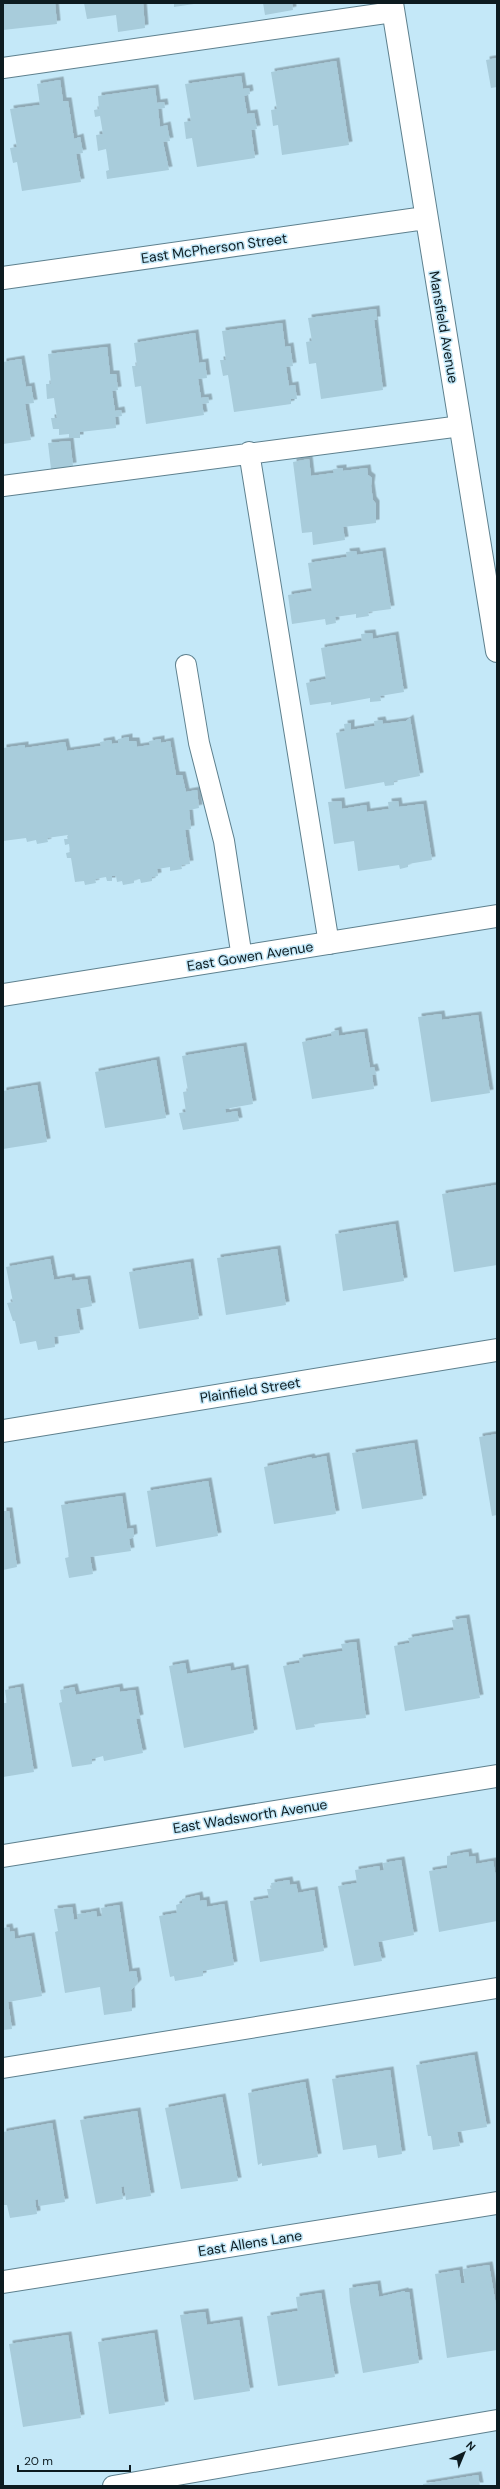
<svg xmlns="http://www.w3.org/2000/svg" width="500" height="2489" font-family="'DM Sans',sans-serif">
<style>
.building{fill:#a8ccdb;filter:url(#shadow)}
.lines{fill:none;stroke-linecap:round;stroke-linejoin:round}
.service-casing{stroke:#5e808e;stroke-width:22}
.minor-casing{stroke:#5e808e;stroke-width:24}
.service{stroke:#fff;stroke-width:20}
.minor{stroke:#fff;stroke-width:22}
.labels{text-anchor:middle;stroke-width:3;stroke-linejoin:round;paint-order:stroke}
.street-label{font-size:14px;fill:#0d1b20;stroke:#c4e8f8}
</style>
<defs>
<filter id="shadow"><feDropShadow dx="3.5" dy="-3.5" stdDeviation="0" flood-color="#0004"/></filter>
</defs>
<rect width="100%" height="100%" fill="#c4e8f8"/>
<path class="building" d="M3,3H55L57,24L3,30Z
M84,3H143L145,28L118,32L116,15L87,19Z
M174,3H194V4L174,7Z
M263,3H292L293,10L265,15Z
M497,58V87L491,88L486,60Z
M336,61L349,145L282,155L278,125L273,126L271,110L277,109L271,72Z
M241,76L243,89L249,88L250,94L244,96L247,114L254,113L257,129L251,130L255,158L197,167L192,138L186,139L184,122L191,121L185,84Z
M60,80L63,101H68L74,139L80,137L83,153L76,154L81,182L22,191L17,162L13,163L10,148L17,147L10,109L40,105L37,84Z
M155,88L157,103L164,102L165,108L158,109L160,127L167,125L170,141L163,142L169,170L107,179L106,171L109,170L106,149L98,151L96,135L103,134L100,116L95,117L94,110L99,109L98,96Z
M376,309L377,320H374L383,390L321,399L316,363L309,364L306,342L312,341L308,318Z
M282,323L285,347L290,346L293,366L286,367L289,386L295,385L297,399H291V404L234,412L228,375L223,376L220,360H226L222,331Z
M195,333L199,363L205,362L207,378L198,379L201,398L208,397L209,403L202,404L204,415L146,424L141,386L135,387L132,366H137L134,343Z
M107,347L110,374H116L118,390L112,391L115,411L121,410L122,416L115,417L116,428L80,432V438H69V434L59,435V429H53L51,418H57L54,398L47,399L46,384H51L48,354Z
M21,359L26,387L31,386L34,403L25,404L31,440L3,444V362Z
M70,441L73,466L51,469L48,443Z
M309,459L311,476L334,473L333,469L343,468V471L367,468L368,475L372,478L371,486L373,500L376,504V523L343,527L345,540L313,545L312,532L302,533L293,462Z
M356,551L357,555L382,551L391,609L368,612L369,616L356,618V614L335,617L336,623L326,625L325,619L292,624L288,595L312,591L308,563L347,557L346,552Z
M372,633L373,639L395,635L404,692L380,696L381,701L370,702V698L331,705V702L310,705L306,683L326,679L321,648L362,641L361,634Z
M410,718L420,776L394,781V785L385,786L384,782L345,789L336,733L345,731L344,724L351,723V730L375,726L374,721L382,720L383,724L406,721Z
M129,737V741H136L137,747L150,745L149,741L161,739V743L170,741L176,775H182L186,792L197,790L199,808L189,810L191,829L185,830L190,864L181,865L182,869L170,871V867L157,869L158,876L152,877V881L141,883L140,879L134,880V883L123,885L122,881L117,882L116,876H112V881H107L106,877L95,879L96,883L85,885L84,881L75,882L71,858H67L66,853L70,852L69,844L65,845L64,839H68V835L47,838L48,842L37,844L36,840L27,842L26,838L3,841V748L25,745V748L65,742L67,751L101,746L100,742L111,740L112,744L118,743V739Z
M341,801L342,809L366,805L367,812L389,809L388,802L398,801L399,807L423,804L432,860L408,864V867L400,869L399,865L358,871L354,841L334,844L328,802Z
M441,1014L442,1020L478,1015L490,1093L431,1102L418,1017Z
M338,1030L339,1036L364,1032L370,1068L374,1067L376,1074L372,1075L374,1089L312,1099L302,1042L332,1036L331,1032Z
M243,1046L253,1104L225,1109L226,1113L237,1111L239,1121L183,1130L179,1113L186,1112L183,1092L188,1091L182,1056Z
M156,1060L166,1118L105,1128L95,1072Z
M37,1085L47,1142L3,1149V1091Z
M497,1185V1265L454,1272L442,1194Z
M395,1224L404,1281L343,1291L335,1234Z
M277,1249L286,1305L226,1315L217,1258Z
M50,1259L54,1280L71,1277L72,1281L87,1279L92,1306L76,1309L80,1333L54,1337L55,1347L38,1350L36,1341L20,1344L15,1321H13L7,1303L13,1302L6,1267Z
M190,1262L199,1319L139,1329L129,1272Z
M497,1434V1515L492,1516L479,1437Z
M414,1443L423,1499L362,1509L352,1453Z
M326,1456L336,1514L274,1524L264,1467L311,1457L312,1459Z
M208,1481L218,1536L156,1547L147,1491Z
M122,1496L127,1529L133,1528L134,1537L129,1539L131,1551L90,1557L93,1574L69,1578L65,1558L69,1557L61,1505Z
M3,1511H9L17,1567L3,1570Z
M466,1618L480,1698L405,1711L394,1646L410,1643L408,1638L454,1630L452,1620Z
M356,1642L366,1718L314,1724L315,1727L296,1730L283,1666L300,1663L299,1658L343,1651L341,1644Z
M185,1663L187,1674L230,1666L231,1671L245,1668L254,1733L184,1748L169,1666Z
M20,1687L34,1772L3,1777V1703H7L5,1690Z
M74,1687L76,1695L119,1687L120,1692L135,1690L140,1718L136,1719L143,1753L104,1761L103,1756L92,1759V1764L72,1767L59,1703L62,1702L60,1690Z
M468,1852L469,1857L475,1856L476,1864L493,1861L497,1883V1921L439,1932L429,1871L447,1868V1856Z
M401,1860L414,1935L378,1942L382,1961L354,1966L338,1886L357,1883L355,1870L379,1866L380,1871L384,1870L383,1863Z
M289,1880L290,1885L296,1884L298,1893L314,1890L324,1951L260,1962L250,1901L269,1898L267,1889H272L271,1883Z
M199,1895L200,1901L206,1900L207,1907L224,1904L234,1965L203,1971V1976L175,1981L174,1976L170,1977L159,1916L177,1913L176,1905L182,1903V1899Z
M119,1905L129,1972L136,1971L138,1983L131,1990L132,2011L104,2015L100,1987L65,1993L55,1932L58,1931L54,1909L72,1907L74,1920L78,1919L77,1914L86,1913L96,1911L97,1917L102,1916L101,1908Z
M9,1927L10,1932L14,1931L15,1939L31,1936L42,1996L8,2002L12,2029L3,2030V1928Z
M474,2055L487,2127L457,2132L460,2146L433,2150L431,2136H428L416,2065Z
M390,2070L402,2154L378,2158L376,2145L343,2150L332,2079Z
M305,2082L318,2157L262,2166V2163L258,2165L248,2093Z
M222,2097L238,2181L181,2189L165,2108Z
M137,2111L151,2196L126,2200L124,2186L121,2187L123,2199L96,2204L80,2120Z
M52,2123L65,2202L39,2206L38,2199L35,2200L37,2214L10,2218L7,2205H4L3,2198V2132Z
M489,2265L497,2311V2350L447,2358L435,2274L459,2270L461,2283H465L463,2269Z
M377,2284L379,2297L405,2291V2292H409L419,2363L363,2373L350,2302L349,2288Z
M321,2293L335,2377L278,2386L267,2316L298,2311L296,2297Z
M205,2312L207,2325L239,2320L250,2391L194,2400L180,2315Z
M154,2333L165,2405L109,2414L98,2342Z
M68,2335L81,2418L23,2427L9,2344Z
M478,2475L480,2486H423V2484Z"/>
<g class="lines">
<defs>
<path id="service" d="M3,68L393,12
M249,452L329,944
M3,486L461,426
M186,665L199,743L224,841L242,958
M3,2068L497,1988
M113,2486L497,2420"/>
<path id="minor" d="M392,3L497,651
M3,278L425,218
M3,995L497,916
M3,1431L497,1350
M3,1856L497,1776
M3,2282L497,2203"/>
</defs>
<use href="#service" class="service-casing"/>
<use href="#minor" class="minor-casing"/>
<use href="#service" class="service"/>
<use href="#minor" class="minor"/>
</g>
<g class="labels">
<g class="street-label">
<text transform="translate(214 248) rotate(-8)" y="5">East McPherson Street</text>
<text transform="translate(444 327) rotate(80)" y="5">Mansfield Avenue</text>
<text transform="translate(250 956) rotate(-9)" y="5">East Gowen Avenue</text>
<text transform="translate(250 1390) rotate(-9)" y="5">Plainfield Street</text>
<text transform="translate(250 1816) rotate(-9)" y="5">East Wadsworth Avenue</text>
<text transform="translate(250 2243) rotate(-9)" y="5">East Allens Lane</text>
</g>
</g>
<rect width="500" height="2489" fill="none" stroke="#0d1b20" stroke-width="8"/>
<g transform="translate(464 2453) rotate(44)" stroke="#c4e8f8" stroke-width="3" paint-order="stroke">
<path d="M0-3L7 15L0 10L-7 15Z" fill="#0d1b20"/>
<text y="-6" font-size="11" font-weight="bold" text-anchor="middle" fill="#0d1b20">N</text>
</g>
<path d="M18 2465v6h112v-6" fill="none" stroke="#0d1b20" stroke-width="2"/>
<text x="24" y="2465" font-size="12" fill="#0d1b20" stroke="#c4e8f8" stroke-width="3" paint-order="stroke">20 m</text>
</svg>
